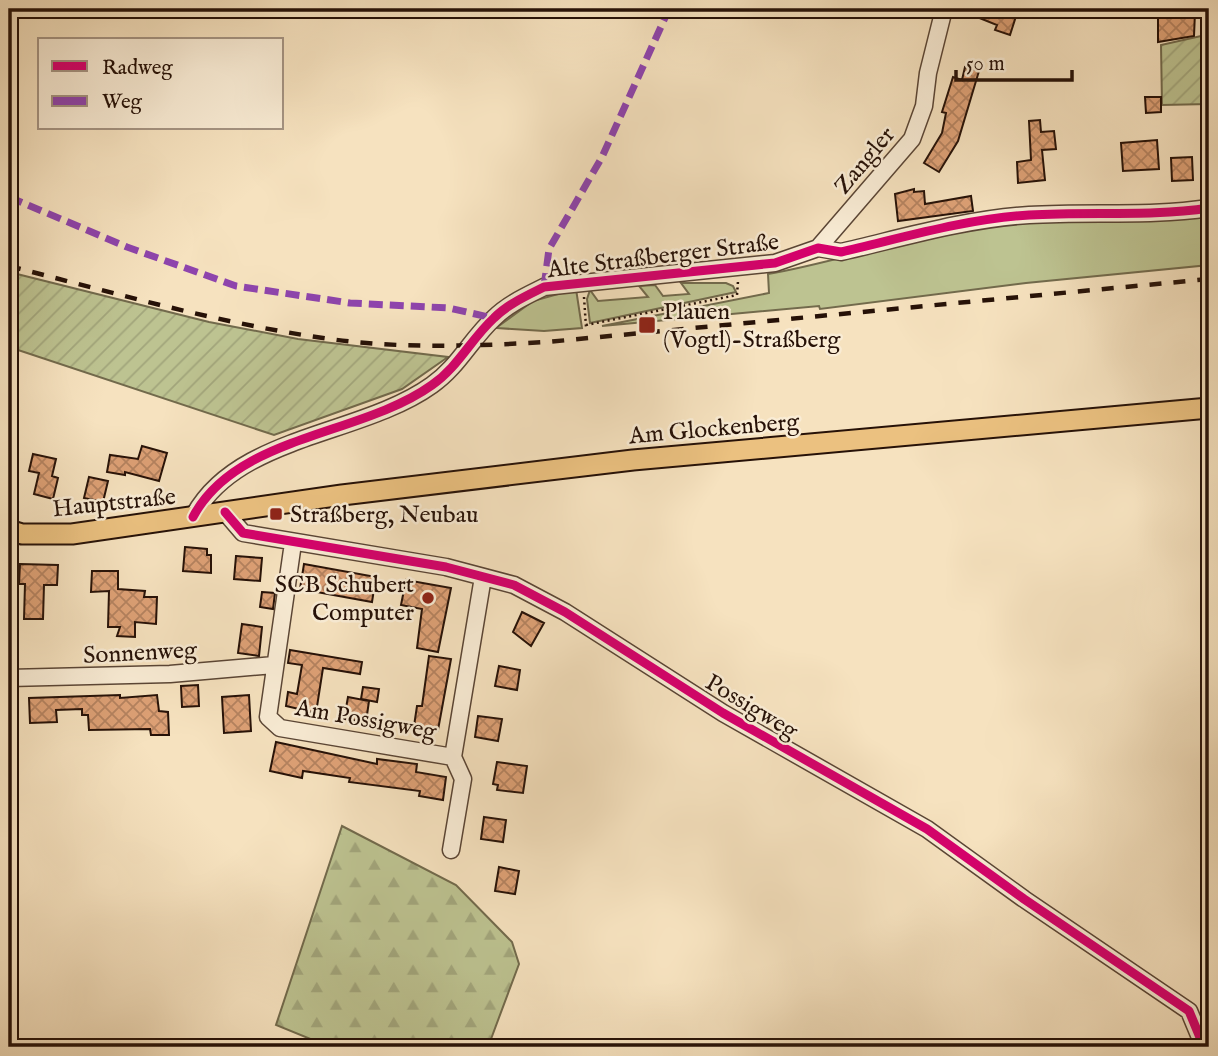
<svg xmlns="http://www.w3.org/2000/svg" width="1218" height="1056" font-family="'IM FELL English',serif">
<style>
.green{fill:#bdc391;stroke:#726a4c;stroke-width:2}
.forest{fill:url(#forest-firs);stroke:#726a4c;stroke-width:2}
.garden{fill:url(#garden-furrows);stroke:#726a4c;stroke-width:2}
.building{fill:url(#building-cross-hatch);stroke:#261107;stroke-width:2}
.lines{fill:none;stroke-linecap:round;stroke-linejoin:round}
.minor-casing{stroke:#5a4535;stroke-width:19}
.major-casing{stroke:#261107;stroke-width:23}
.path{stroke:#261107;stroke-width:2.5;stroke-dasharray:2 3.5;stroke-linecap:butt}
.minor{stroke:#f9ecd5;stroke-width:16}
.major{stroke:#ebc180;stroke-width:19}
.rail{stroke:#261107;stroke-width:4.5;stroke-dasharray:12 12;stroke-linecap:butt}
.quiet{stroke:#8e44ad;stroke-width:7;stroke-dasharray:14 7;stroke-linecap:butt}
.cycleway-casing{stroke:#f9ecd5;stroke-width:13}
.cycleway{stroke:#d6006c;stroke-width:9}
.poi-dot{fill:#8f2418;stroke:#f9ecd5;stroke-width:2.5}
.labels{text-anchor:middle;stroke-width:5;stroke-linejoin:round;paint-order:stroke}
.street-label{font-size:24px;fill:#261107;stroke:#f9ecd5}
.poi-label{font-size:24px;fill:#261107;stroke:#f9ecd5;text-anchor:start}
</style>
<defs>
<pattern id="forest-firs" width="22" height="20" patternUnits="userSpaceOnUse" patternTransform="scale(1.75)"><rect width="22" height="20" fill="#bdc391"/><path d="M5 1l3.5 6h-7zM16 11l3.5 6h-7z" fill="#a2a67c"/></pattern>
<pattern id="garden-furrows" width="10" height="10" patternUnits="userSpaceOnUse" patternTransform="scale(1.75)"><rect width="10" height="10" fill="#bdc391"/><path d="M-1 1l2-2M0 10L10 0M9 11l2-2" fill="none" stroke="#a2a67c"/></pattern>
<pattern id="building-cross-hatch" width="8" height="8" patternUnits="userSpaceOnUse" patternTransform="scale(1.75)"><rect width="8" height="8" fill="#dea176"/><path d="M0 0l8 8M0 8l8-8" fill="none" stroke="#b4825f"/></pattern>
</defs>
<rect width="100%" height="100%" fill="#f6e2bf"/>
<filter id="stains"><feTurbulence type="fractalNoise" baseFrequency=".00286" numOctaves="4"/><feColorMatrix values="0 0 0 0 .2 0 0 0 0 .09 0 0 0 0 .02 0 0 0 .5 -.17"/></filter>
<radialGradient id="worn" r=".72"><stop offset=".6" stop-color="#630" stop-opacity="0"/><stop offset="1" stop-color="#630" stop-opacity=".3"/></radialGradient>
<path class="green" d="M1209,215V265L1026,283L820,309L819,306L602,326L769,293L768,274C839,262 909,236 981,226C1057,217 1133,224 1209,215Z
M681,283H726L733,286L736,292L590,323L587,299L590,290L598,301L648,297L639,286L655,285L663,296L689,294Z
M576,289L582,328L544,331L496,328L533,301Z"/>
<path class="forest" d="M342,826L456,885L512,942L519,964L488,1047H330L276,1025Z"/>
<path class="garden" d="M1201,36H1209V104L1162,105L1161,45Z
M9,272L209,322L298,339L448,357L402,389L274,435L9,347Z"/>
<path class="building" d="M957,9H1005L1017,13L1010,35L995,30L997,25Z
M1158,12H1195L1194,36L1158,42Z
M965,67L979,71L958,141L939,172L924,163L942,133L946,113L942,112L953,77L962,80Z
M1145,97H1161V112L1146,113Z
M1040,120L1041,132L1054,131L1056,149L1042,150L1045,180L1018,183L1017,162L1031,160L1029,121Z
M1157,140L1159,169L1123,171L1121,143Z
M1192,157L1193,180L1172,181L1171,158Z
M914,189V192L924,191L925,204L971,196L973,211L898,221L895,194Z
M142,446L167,453L159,481L125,472V475L107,472L110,455L138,459Z
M33,454L56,459L52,476L58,478L53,499L34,494L39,473L29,471Z
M89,477L108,481L103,502L84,498Z
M185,547L207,549V555H211V573L183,571Z
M236,556L262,558L260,581L234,579Z
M20,564L58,565L57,585H44L43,619H24L25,584H19Z
M304,564L376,577L372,602L300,589Z
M92,571H118V589L145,591L144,597H157L156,624L135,622V637L117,636L120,627H108L109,591L91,592Z
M406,580L451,588L438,652L417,648L422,609L401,605Z
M262,592L275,593L273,609L260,607Z
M522,612L544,623L531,646L513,632Z
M242,624L262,627L259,656L238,653Z
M290,650L362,662L360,674L323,668L316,713L286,706L288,692L297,694L302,665L288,663Z
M429,656L451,659L438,730L414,726L417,706H422Z
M499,666L520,670L517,690L495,686Z
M198,685L199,706L182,707L181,686Z
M363,687L379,689L377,702L361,699Z
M120,695V698L157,695L159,711L168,712L169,735H151L150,729L89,730L88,715H82V709L56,710L57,722L30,723L29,698Z
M249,695L251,731L224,733L222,697Z
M348,697L369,701L366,722L344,719Z
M478,716L502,719L498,741L475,737Z
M276,742L377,764V759L417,764L416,772L446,777L443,800L419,796L420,791L349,782L350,778L303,771L302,778L270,771Z
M497,762L527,766L523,793L497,790L498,785L493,784Z
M484,817L506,820L503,842L481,839Z
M499,867L519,871L515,894L495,891Z"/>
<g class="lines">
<defs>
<path id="minor" d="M818,248L912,139L924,106L928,73L944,9
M225,512L243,533L446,567L514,585L565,612L723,713L927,829L1024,899L1189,1011L1204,1047
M193,517C236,435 361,436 432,385C458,367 471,339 494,318C508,304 526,296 544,287L775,263L818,248L841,252C902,238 965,219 1029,215C1089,211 1149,217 1209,208
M293,543L268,717L280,728L453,757L483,577
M9,678L170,674L274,665
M451,850L463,779L453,757"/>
<path id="major" d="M9,530L22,534H72L342,495L633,460L1209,408"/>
</defs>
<use href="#minor" class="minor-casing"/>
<use href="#major" class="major-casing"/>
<path class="path" d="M584,297L586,327
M586,325L737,295L738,281"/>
<use href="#minor" class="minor"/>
<use href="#major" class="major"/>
<path class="rail" d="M9,266C115,293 221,324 330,339C402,349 475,346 547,342L1209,279"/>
<path class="quiet" d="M9,197L127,247L236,286L350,303L449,308L493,318
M544,287L549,249L602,157L669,9"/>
<defs>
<path id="cycleway" d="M225,512L243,533L446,567L514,585L565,612L723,713L927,829L1024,899L1189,1011L1204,1047
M193,517C236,435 361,436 432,385C458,367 471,339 494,318C508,304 526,296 544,287L775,263L818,248L841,252C902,238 965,219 1029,215C1089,211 1149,217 1209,208"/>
</defs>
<use href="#cycleway" class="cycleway-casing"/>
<use href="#cycleway" class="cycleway"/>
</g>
<g class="poi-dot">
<rect x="638" y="316" width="18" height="18" rx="3.5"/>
<rect x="269" y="507" width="14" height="14" rx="3.5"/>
<circle cx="428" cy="598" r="7"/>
</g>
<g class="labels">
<g class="street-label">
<text transform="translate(864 160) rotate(-50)" y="8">Zangler</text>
<text transform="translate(663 255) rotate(-7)" y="8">Alte Straßberger Straße</text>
<text transform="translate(714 428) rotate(-5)" y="8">Am Glockenberg</text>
<text transform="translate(114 502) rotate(-6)" y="8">Hauptstraße</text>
<text transform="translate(140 652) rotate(-3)" y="8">Sonnenweg</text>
<text transform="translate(752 706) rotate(31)" y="8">Possigweg</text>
<text transform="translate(366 719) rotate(10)" y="8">Am Possigweg</text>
</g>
<g class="poi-label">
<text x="663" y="319">Plauen<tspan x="663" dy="28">(Vogtl)-Straßberg</tspan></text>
<text x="290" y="522">Straßberg, Neubau</text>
<text x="414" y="592" text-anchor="end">SCB Schubert<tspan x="414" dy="28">Computer</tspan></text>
</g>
</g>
<rect width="1218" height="1056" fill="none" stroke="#f6e2bf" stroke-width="35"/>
<rect x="10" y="10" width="1197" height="1035" fill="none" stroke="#261107" stroke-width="3.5"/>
<rect x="18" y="18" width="1183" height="1021" fill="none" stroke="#261107" stroke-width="2"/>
<rect x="38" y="38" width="245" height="91" fill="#f9ecd5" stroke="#a59483" stroke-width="2"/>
<rect x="52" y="61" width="35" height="10" fill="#d6006c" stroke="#a59483" stroke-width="2"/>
<text x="102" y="74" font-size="21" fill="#261107">Radweg</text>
<rect x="52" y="96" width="35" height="10" fill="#8e44ad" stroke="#a59483" stroke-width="2"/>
<text x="102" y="108" font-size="21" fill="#261107">Weg</text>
<path d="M956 70v10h116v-10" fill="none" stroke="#261107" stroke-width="3.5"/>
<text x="966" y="70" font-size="21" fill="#261107" stroke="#f9ecd5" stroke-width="5" paint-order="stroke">50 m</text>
<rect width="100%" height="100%" filter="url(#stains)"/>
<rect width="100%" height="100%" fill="url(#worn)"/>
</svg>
